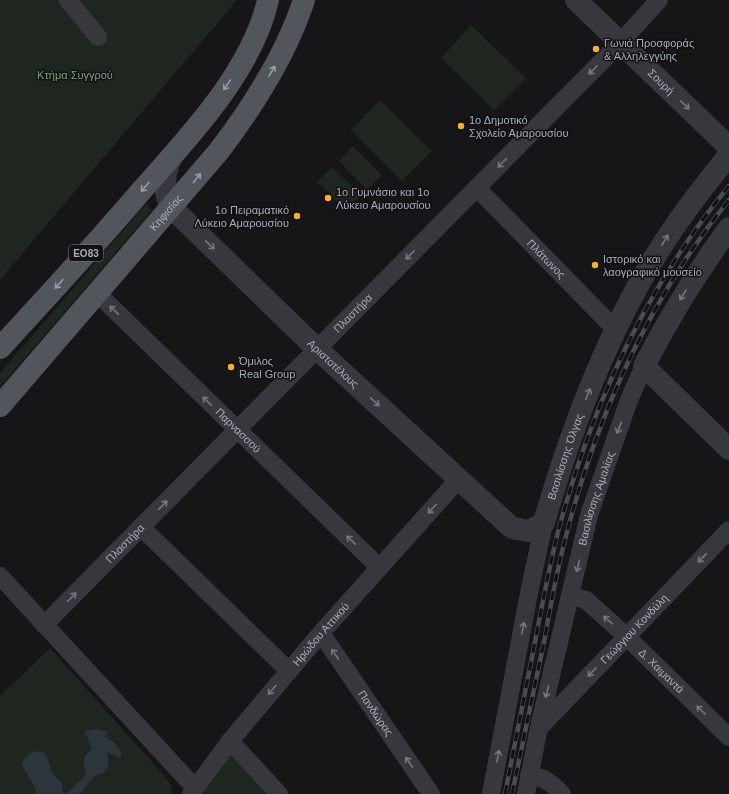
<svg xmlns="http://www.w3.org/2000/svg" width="729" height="794" font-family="Arial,sans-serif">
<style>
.green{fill:#1e261f}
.water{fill:#2c353c}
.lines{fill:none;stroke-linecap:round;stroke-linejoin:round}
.minor{stroke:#37383d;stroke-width:18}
.tertiary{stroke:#37383d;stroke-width:22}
.primary{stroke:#53555c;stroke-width:22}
.rail-casing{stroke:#4a4c52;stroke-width:4.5}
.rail{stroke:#111113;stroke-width:3;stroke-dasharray:9;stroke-linecap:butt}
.oneway{stroke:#757881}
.oneway2{stroke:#979ba6}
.poi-dot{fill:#f2b134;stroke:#111113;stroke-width:1.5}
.labels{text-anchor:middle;stroke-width:3;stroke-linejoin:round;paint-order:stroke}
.shield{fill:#111113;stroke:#7b7e86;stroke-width:1}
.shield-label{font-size:10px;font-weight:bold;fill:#a8adb8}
.poi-label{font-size:11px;fill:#a8adb8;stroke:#111113;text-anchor:start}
.park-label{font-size:11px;fill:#7fa381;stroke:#111113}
.street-label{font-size:11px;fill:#a8adb8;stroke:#111113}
</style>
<rect width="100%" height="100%" fill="#161618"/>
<path class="green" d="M0,0H237L0,280Z
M471,25L526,78L494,110L441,58Z
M380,100L432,151L402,181L351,130Z
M353,146L382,175L367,190L339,161Z
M332,167L361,195L346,210L317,182Z
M146,204L152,210L0,387V373Z
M50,648L168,780L172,788L171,794H0V696Z
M231,748L279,794H200Z"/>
<path class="water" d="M97,729L108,732L105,737C114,741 120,747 122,756L117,758L115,753L112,755L108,752L107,753L109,764L104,773L94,776L80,794H66L78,783L86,773C83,763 82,755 92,750L85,731Z
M36,751L43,752L47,756L52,773L62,783V792L65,794H36V788L22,765C24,757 28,754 36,751Z"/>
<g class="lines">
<g class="minor">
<path d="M68,0L98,37"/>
<path id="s1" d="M477,188L616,330"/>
<path id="s2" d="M97,293L379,567"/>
<path d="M141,527L289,671"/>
<path d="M0,576L195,788"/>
<path id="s3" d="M571,596L586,600L626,636L729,737"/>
<path id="s4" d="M44,625L620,43L659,0"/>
<path id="s5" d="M321,633L431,794"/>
<path id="s6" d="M540,727L729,530"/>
<path d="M230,741L279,794"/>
<path d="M529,775C544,777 552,783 562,794"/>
<path id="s7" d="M191,794L230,741L321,633L458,480"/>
<path d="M491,794L529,593L544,523"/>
<path id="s8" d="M526,794L539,727L589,515L629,400L644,366"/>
</g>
<g class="tertiary">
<path id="s9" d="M576,0L729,147"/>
<path id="s10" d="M171,157C164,175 162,191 172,208L316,348L512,528L529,531L544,523C571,427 613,318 669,235C687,207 708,181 729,155"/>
<path d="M729,228C697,272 669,318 644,366L729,449"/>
</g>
<g class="primary">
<path d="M0,348C48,296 96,244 142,190C189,137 252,71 268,0"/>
<path id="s11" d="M0,406L219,151C254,105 286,55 304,0"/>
</g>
<defs>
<path id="rail" d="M505,794C515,743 525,693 535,642C542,605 549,568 558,532C591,407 646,287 729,186
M512,794C523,742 534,689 545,637C551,603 557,569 566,536C597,415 650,298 729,200"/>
</defs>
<use href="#rail" class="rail-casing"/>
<use href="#rail" class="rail"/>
</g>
<defs><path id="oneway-shaft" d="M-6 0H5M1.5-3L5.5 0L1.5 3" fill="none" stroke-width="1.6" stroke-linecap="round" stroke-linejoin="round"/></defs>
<g class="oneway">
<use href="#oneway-shaft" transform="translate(593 70) rotate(135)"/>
<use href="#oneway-shaft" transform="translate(685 105) rotate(44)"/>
<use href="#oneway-shaft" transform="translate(502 163) rotate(135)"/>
<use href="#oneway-shaft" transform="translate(665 240) rotate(-59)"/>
<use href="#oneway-shaft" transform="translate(210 245) rotate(44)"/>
<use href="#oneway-shaft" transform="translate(410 255) rotate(135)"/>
<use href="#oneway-shaft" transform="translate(683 295) rotate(122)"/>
<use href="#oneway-shaft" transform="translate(114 310) rotate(-136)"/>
<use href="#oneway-shaft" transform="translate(588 394) rotate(-68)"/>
<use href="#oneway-shaft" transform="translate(207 401) rotate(-136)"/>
<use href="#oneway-shaft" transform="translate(375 402) rotate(43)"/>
<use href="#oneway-shaft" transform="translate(619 428) rotate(110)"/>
<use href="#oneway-shaft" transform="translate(163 505) rotate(-45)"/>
<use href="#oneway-shaft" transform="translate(432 509) rotate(132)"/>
<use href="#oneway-shaft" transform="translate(351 540) rotate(-136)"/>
<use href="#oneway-shaft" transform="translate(702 558) rotate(134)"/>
<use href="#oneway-shaft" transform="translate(578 566) rotate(103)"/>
<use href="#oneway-shaft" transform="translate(72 597) rotate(-45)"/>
<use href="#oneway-shaft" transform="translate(608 620) rotate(-138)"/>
<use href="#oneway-shaft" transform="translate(523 628) rotate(-79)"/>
<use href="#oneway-shaft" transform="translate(335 654) rotate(-124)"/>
<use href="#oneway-shaft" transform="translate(592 672) rotate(134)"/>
<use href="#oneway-shaft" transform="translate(272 690) rotate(130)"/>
<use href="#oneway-shaft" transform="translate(547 692) rotate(104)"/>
<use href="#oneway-shaft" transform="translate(701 710) rotate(-136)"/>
<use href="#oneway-shaft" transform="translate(498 756) rotate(-79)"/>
<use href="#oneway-shaft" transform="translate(409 762) rotate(-124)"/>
</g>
<g class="oneway2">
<use href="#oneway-shaft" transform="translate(272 71) rotate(-59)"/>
<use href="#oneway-shaft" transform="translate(227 85) rotate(124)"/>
<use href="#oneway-shaft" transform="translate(197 178) rotate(-51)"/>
<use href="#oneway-shaft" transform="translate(145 187) rotate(131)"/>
<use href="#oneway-shaft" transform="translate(59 284) rotate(132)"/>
</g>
<g class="poi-dot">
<circle cx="596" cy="49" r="4"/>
<circle cx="461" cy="126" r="4"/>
<circle cx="328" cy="198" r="4"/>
<circle cx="297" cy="216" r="4"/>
<circle cx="595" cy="265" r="4"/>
<circle cx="231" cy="367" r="4"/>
</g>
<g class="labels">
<rect class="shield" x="69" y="245" width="34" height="16" rx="3"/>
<g class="shield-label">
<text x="86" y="257">ΕΟ83</text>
</g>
<g class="poi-label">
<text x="604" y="47">Γωνιά Προσφοράς<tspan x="604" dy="13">&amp; Αλληλεγγύης</tspan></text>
<text x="469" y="124">1ο Δημοτικό<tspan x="469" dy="13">Σχολείο Αμαρουσίου</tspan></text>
<text x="336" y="196">1ο Γυμνάσιο και 1ο<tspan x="336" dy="13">Λύκειο Αμαρουσίου</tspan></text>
<text x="289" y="214" text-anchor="end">1ο Πειραματικό<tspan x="289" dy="13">Λύκειο Αμαρουσίου</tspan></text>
<text x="603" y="263">Ιστορικό και<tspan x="603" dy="13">λαογραφικό μουσείο</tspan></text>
<text x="239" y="365">Όμιλος<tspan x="239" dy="13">Real Group</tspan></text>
</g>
<g class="park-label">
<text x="75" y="79">Κτήμα Συγγρού</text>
</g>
<g class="street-label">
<text dy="4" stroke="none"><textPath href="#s9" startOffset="118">Σουρή</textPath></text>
<text dy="4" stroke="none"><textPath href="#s11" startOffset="255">Κηφισίας</textPath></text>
<text dy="4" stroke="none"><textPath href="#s1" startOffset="99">Πλάτωνος</textPath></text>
<text dy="4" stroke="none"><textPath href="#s4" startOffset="439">Πλαστήρα</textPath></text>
<text dy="4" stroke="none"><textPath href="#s10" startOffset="277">Αριστοτέλους</textPath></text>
<text dy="4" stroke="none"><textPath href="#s2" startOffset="197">Παρνασσού</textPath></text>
<text dy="4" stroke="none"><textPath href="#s10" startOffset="624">Βασιλίσσης Όλγας</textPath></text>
<text dy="4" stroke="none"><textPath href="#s8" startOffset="304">Βασιλίσσης Αμαλίας</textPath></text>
<text dy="4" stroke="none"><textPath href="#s4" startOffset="115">Πλαστήρα</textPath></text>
<text dy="4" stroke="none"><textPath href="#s6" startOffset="136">Γεώργιου Κονδύλη</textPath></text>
<text dy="4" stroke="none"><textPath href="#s7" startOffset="206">Ηρώδου Αττικού</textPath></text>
<text dy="4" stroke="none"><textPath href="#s3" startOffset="119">Δ. Χαιμαντά</textPath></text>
<text dy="4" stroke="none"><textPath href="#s5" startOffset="97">Πανδώρας</textPath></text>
</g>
</g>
</svg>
